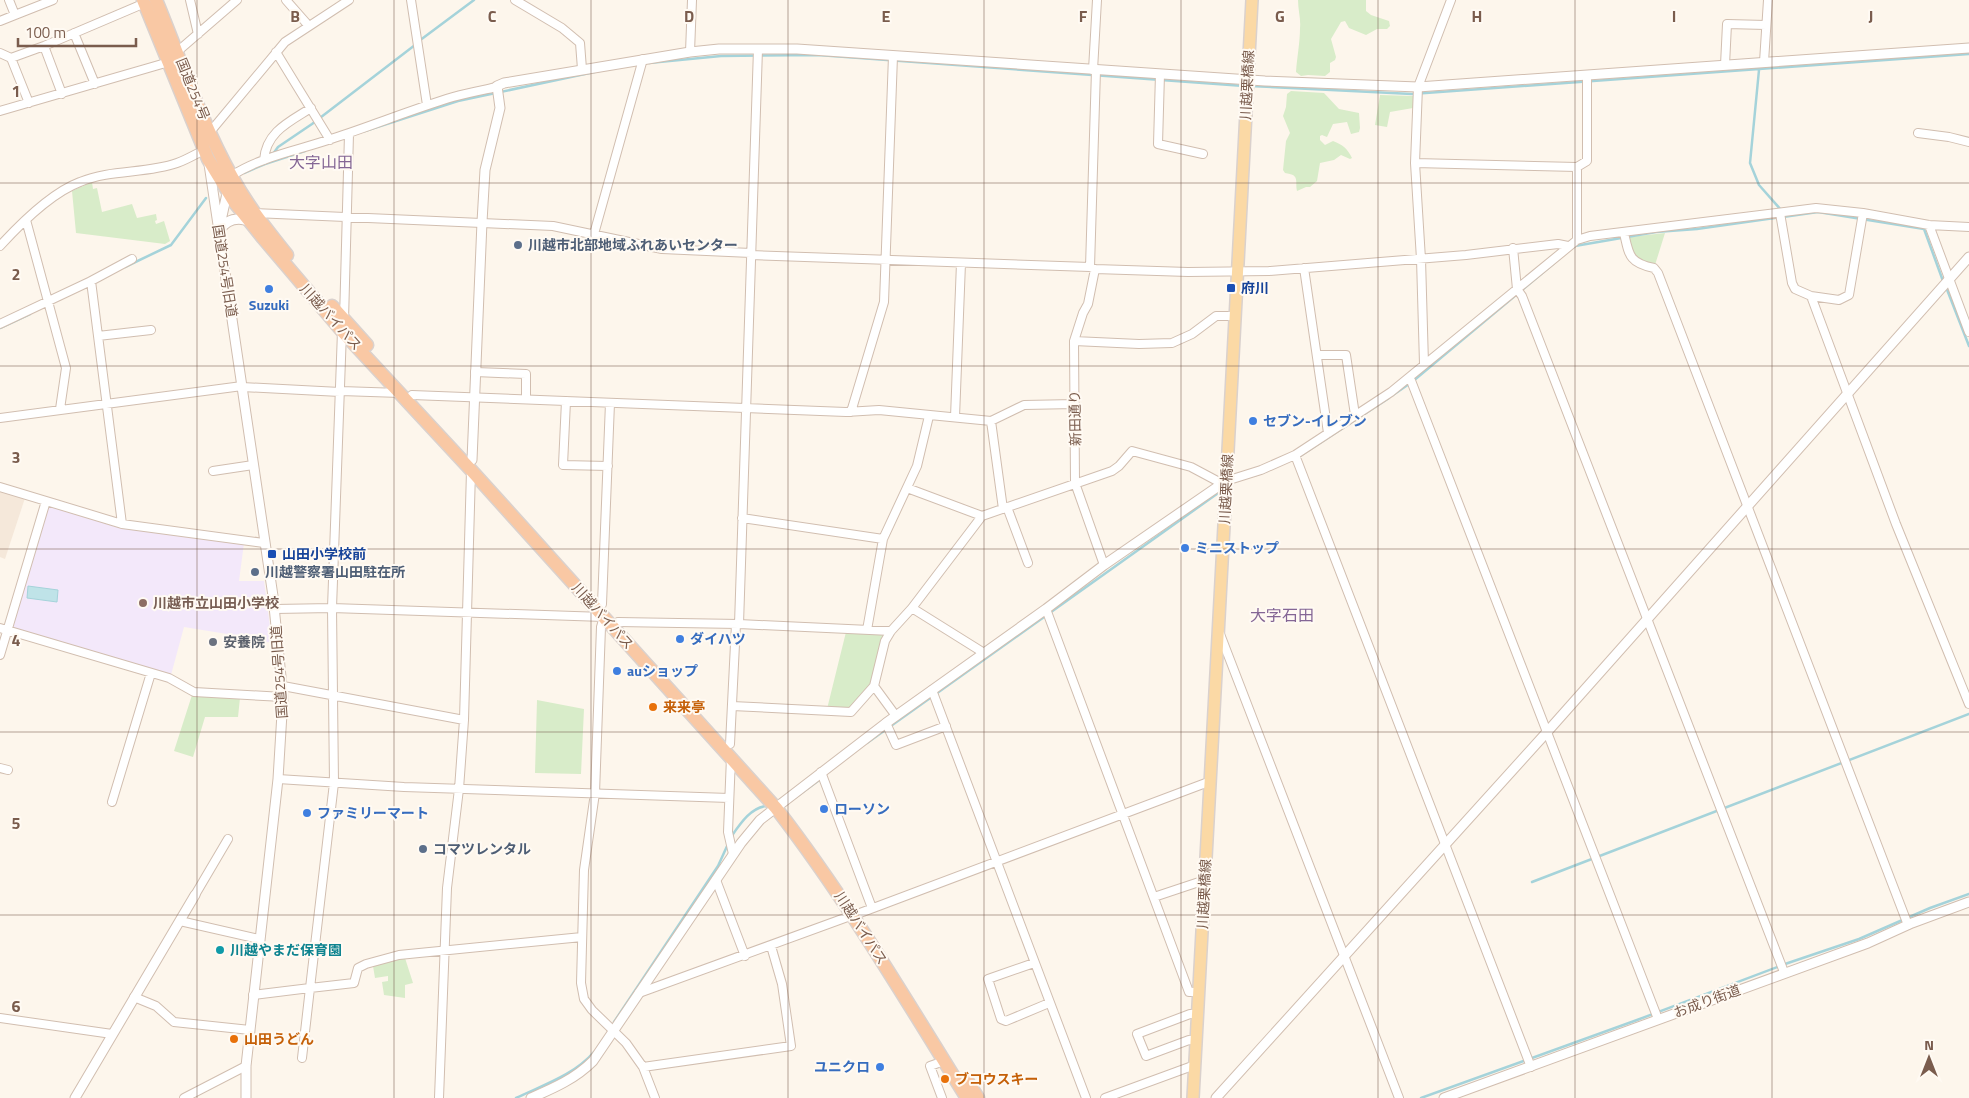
<svg xmlns="http://www.w3.org/2000/svg" width="1969" height="1098" font-family="'Titillium Web','Noto Sans JP',sans-serif">
<style>
.residential{fill:#f5e8da}
.education{fill:#f3e8fa}
.green{fill:#d8ecc9}
.water{fill:#bfe3e8;stroke:#a5d3da}
.lines{fill:none;stroke-linecap:round;stroke-linejoin:round}
.stream{stroke:#a5d3da;stroke-width:2.5}
.minor-casing{stroke:#d1beb0;stroke-width:10}
.tertiary-casing{stroke:#d1beb0;stroke-width:11}
.primary-casing{stroke:#dad1cd;stroke-width:14}
.trunk-casing{stroke:#dad1cd;stroke-width:15}
.minor{stroke:#fff;stroke-width:8}
.tertiary{stroke:#fff;stroke-width:9}
.primary{stroke:#fbd9a5;stroke-width:11}
.trunk{stroke:#f9c8a4;stroke-width:12}
.grid{fill:none;stroke:#7a5c4d;stroke-width:1;stroke-opacity:0.55}
.service-dot{fill:#5c6f8a;stroke:#fffaf3;stroke-width:2}
.transit-dot{fill:#1a4fb4;stroke:#fffaf3;stroke-width:2}
.shop-dot{fill:#3f7fe0;stroke:#fffaf3;stroke-width:2}
.education-dot{fill:#8d6e63;stroke:#fffaf3;stroke-width:2}
.worship-dot{fill:#6b7280;stroke:#fffaf3;stroke-width:2}
.food-dot{fill:#e8710a;stroke:#fffaf3;stroke-width:2}
.culture-dot{fill:#0f9aa8;stroke:#fffaf3;stroke-width:2}
.labels{text-anchor:middle;stroke-width:4;stroke-linejoin:round;paint-order:stroke}
.street-label{font-size:14px;fill:#7a5c4d;stroke:#fffaf3}
.service-label{font-size:14px;font-weight:bold;fill:#4e5e75;stroke:#fffaf3;text-anchor:start}
.transit-label{font-size:14px;font-weight:bold;fill:#164399;stroke:#fffaf3;text-anchor:start}
.shop-label{font-size:14px;font-weight:bold;fill:#366cbe;stroke:#fffaf3;text-anchor:start}
.education-label{font-size:14px;font-weight:bold;fill:#785e54;stroke:#fffaf3;text-anchor:start}
.worship-label{font-size:14px;font-weight:bold;fill:#5b616d;stroke:#fffaf3;text-anchor:start}
.food-label{font-size:14px;font-weight:bold;fill:#c56008;stroke:#fffaf3;text-anchor:start}
.culture-label{font-size:14px;font-weight:bold;fill:#0d838f;stroke:#fffaf3;text-anchor:start}
.quarter-label{font-size:16px;fill:#846695;stroke:#fffaf3}
.grid-label{font-size:16px;text-anchor:middle;font-weight:bold;fill:#7a5c4d;stroke:#fffaf3;stroke-width:4;stroke-linejoin:round;paint-order:stroke}
</style>
<rect width="100%" height="100%" fill="#fdf6ec"/>
<path class="residential" d="M0,490L25,498L5,559L0,557Z"/>
<path class="education" d="M47,506H51L125,528L244,543L239,581H264L272,642L228,644L227,634L184,627L171,675L14,629L12,625Z"/>
<path class="green" d="M1298,0H1366V11L1371,15L1389,21L1390,26L1387,29H1377L1366,35L1349,28L1345,21L1341,22L1331,39L1336,57L1335,60L1330,63V72L1325,76L1308,75L1301,76L1296,72C1297,57 1300,43 1300,28C1301,19 1298,10 1298,0Z
M1291,91L1324,93L1339,109L1359,113L1360,128L1359,132L1351,134L1347,122L1333,124L1327,137L1322,135L1320,136V140L1325,145L1333,141C1343,145 1347,148 1352,158L1350,159L1341,155L1334,160L1320,163L1317,181L1310,187H1306L1297,191C1295,180 1300,175 1285,173L1283,170L1286,141L1290,133L1283,116L1286,107L1287,94Z
M1380,95L1413,96V108L1390,112L1387,127L1375,125Z
M92,182L93,189L97,188L102,212L132,204L137,218L156,214L157,220L155,221L156,224L164,221L170,241L165,244L76,233L72,191Z
M1665,233L1655,265L1632,256L1629,237Z
M846,632L884,634L885,635L871,684L850,710L827,709Z
M192,695L240,698L238,717H205L193,757L174,751Z
M537,700L584,709L581,774L535,773Z
M405,958L413,983L405,985V998L384,995L382,982L388,981V976L375,978L373,966Z"/>
<path class="water" d="M28,586L58,590L57,602L27,598Z"/>
<g class="lines">
<path class="stream" d="M419,41L474,0
M649,63L721,56L818,55L1244,86
M1759,70L1750,163L1759,185L1782,211
M1250,86L1412,94L1969,54
M365,131L458,101L599,71
M273,154L278,147L312,124L415,45
M244,173L265,164L305,151
M1575,246L1656,232L1697,229L1818,212L1924,229L1943,281
M125,267L171,245L206,198
M1946,287L1969,346
M0,328L30,314
M1393,395L1412,382L1559,259
M1297,458L1389,398
M1256,475L1267,471
M867,743L1221,491
M792,800L822,778
M731,837C740,824 751,807 767,806
M1532,882L1969,714
M614,1022L718,866L728,844
M516,1098C543,1085 574,1075 594,1052
M1421,1098L1637,1020L1788,963L1859,939L1930,908L1969,894"/>
<defs>
<path id="minor" d="M9,0L15,15L53,0
M190,0L198,34
M286,0L308,25
M411,0L427,105
M515,0L562,28L580,43L582,69
M0,21L15,15
M74,33L95,84
M44,46L62,94
M178,51L237,0
M276,52L330,140
M690,52L692,0
M0,53L11,58L44,46L145,3
M11,58L29,103
M1764,62L1768,0
M1725,65L1727,24L1766,25
M1093,70L1097,0
M1160,74L1158,144L1203,154
M0,111L169,62
M210,132L285,42L349,0
M1918,133L1949,137L1969,142
M264,160C266,132 289,122 311,108
M1415,163L1577,167V240
M1577,167L1587,161V75
M231,176C262,156 300,150 334,138C374,125 413,109 453,97C467,93 483,90 497,87
M254,213L553,226L662,249L751,253
M1780,213L1792,283L1795,289L1811,296L1896,524L1969,704
M26,220L66,368L60,409
M1929,225L1969,332
M1624,233C1629,255 1629,263 1654,268L1658,273L1908,925
M594,234L643,59
M0,246C21,223 51,193 80,182C111,169 146,174 177,163C186,160 196,154 204,150
M1513,248L1517,289L1522,296L1784,972
M751,255L1090,267L1095,269L1188,272L1269,271L1466,255L1558,244L1568,246
M1090,267L1096,70
M1304,268L1328,433
M1095,269L1088,304L1083,313L1074,341L1075,483L1104,565
M91,281L122,524
M1811,296L1839,300L1849,295L1863,213
M344,320L349,134
M0,324L91,281L132,259
M98,336L151,330
M1074,341L1139,344L1172,343L1192,334L1216,316H1235
M1317,355H1346L1355,415
M1424,364L1421,259L1415,163L1418,87L1451,0
M475,372L526,374V399
M1410,378L1658,1019
M242,387L340,392
M341,391L400,393
M412,395L846,412L879,410L991,421L1024,405L1075,404
M566,401L563,465L608,466
M851,412L884,302L893,56
M955,417L961,263
M0,418L242,386
M991,421L1003,509
M1295,455L1531,1067
M213,471L253,465
M1226,481L1261,470L1295,455L1391,392L1577,240L1590,236L1816,208L1863,213L1929,225L1969,227
M0,487L122,524L264,543
M907,488L982,516
M1007,507L1028,563
M742,518L883,539
M602,604L610,403
M912,608L984,653
M275,609L332,608L342,331
M1046,609L1189,992H1199
M618,622L739,624L891,631
M739,624L758,49
M0,628L169,678L194,692L283,697
M867,630L883,539L917,466L929,416
M1220,634L1399,1098
M0,655L46,501
M283,686L464,720
M874,686L896,716
M932,690L1086,1098
M732,706L851,712L874,686L885,641L891,631L912,608L982,516L1112,471L1119,466L1132,451L1191,467L1221,483
M886,723L896,745L946,726
M730,744L736,624
M731,757L728,832L733,854
M0,768L8,770
M821,772L872,908
M278,779L404,787L729,798
M112,802L151,673
M716,880L745,956
M195,895L228,839
M1154,897L1205,880
M860,913L1211,781
M180,921L259,939
M1034,963L988,979L1001,1019L1006,1021L1049,1003
M639,993L853,915
M253,995L310,988L334,783L332,608L604,617L601,627L595,793L584,870L581,983L584,999L592,1010L626,1043L643,1067L655,1098
M134,997L156,1006L174,1022L250,1030
M0,1018L112,1034
M1196,1040H1189L1146,1056L1137,1034L1190,1014H1197
M302,1058L310,988L354,983L358,968L366,964L399,955L582,937
M643,1067L791,1046L782,984L771,946
M184,1098L246,1066
M439,1098L447,888L459,789L464,720L471,471
M942,1098L930,1066L944,1061
M1105,1098L1195,1065"/>
<path id="tertiary" d="M209,164L273,596L283,697L278,779L246,1066V1098
M220,225L228,189
M220,230C227,219 237,217 249,221
M472,460L482,222L485,170L500,108L497,86L504,83L690,52L719,49H797L1265,81L1418,87L1969,48
M75,1098L195,895
M531,1098C554,1088 575,1079 593,1061L741,843L760,820L886,723L1046,609L1104,565L1226,481
M1216,1098L1547,732L1969,257
M1444,1098L1868,943L1912,923L1969,902"/>
<path id="primary" d="M1193,1098C1216,732 1230,366 1252,0"/>
<path id="trunk" d="M143,0L208,159L235,203L263,238L342,331L471,470L776,808C847,900 906,1000 967,1098
M156,0C180,58 201,122 232,177C247,205 267,230 287,255
M332,306L367,345
M966,1079L978,1098"/>
</defs>
<use href="#minor" class="minor-casing"/>
<use href="#tertiary" class="tertiary-casing"/>
<use href="#primary" class="primary-casing"/>
<use href="#trunk" class="trunk-casing"/>
<use href="#minor" class="minor"/>
<use href="#tertiary" class="tertiary"/>
<use href="#primary" class="primary"/>
<use href="#trunk" class="trunk"/>
</g>
<path class="grid" d="M197,0V1098M394,0V1098M591,0V1098M788,0V1098M984,0V1098M1181,0V1098M1378,0V1098M1575,0V1098M1772,0V1098M0,183H1969M0,366H1969M0,549H1969M0,732H1969M0,915H1969"/>
<g class="service-dot">
<circle cx="518" cy="245" r="5"/>
<circle cx="255" cy="572" r="5"/>
<circle cx="423" cy="849" r="5"/>
</g>
<g class="transit-dot">
<rect x="1226" y="283" width="10" height="10" rx="2.5"/>
<rect x="267" y="549" width="10" height="10" rx="2.5"/>
</g>
<g class="shop-dot">
<circle cx="269" cy="289" r="5"/>
<circle cx="1253" cy="421" r="5"/>
<circle cx="1185" cy="548" r="5"/>
<circle cx="680" cy="639" r="5"/>
<circle cx="617" cy="671" r="5"/>
<circle cx="824" cy="809" r="5"/>
<circle cx="307" cy="813" r="5"/>
<circle cx="880" cy="1067" r="5"/>
</g>
<circle class="education-dot" cx="143" cy="603" r="5"/>
<circle class="worship-dot" cx="213" cy="642" r="5"/>
<g class="food-dot">
<circle cx="653" cy="707" r="5"/>
<circle cx="234" cy="1039" r="5"/>
<circle cx="945" cy="1079" r="5"/>
</g>
<circle class="culture-dot" cx="220" cy="950" r="5"/>
<g class="labels">
<g class="street-label">
<text transform="translate(1247 85) rotate(-87)" y="5">川越栗橋線</text>
<text transform="translate(193 89) rotate(68)" y="5">国道254号</text>
<text transform="translate(225 271) rotate(81)" y="5">国道254号旧道</text>
<text transform="translate(331 317) rotate(48)" y="5">川越バイパス</text>
<text transform="translate(1075 418) rotate(-91)" y="5">新田通り</text>
<text transform="translate(1226 489) rotate(-87)" y="5">川越栗橋線</text>
<text transform="translate(603 616) rotate(48)" y="5">川越バイパス</text>
<text transform="translate(279 672) rotate(-94)" y="5">国道254号旧道</text>
<text transform="translate(1204 894) rotate(-87)" y="5">川越栗橋線</text>
<text transform="translate(861 928) rotate(57)" y="5">川越バイパス</text>
<text transform="translate(1707 1001) rotate(-20)" y="5">お成り街道</text>
</g>
<g class="service-label">
<text x="528" y="250">川越市北部地域ふれあいセンター</text>
<text x="265" y="577">川越警察署山田駐在所</text>
<text x="433" y="854">コマツレンタル</text>
</g>
<g class="transit-label">
<text x="1241" y="293">府川</text>
<text x="282" y="559">山田小学校前</text>
</g>
<g class="shop-label">
<text x="269" y="310" text-anchor="middle">Suzuki</text>
<text x="1263" y="426">セブン-イレブン</text>
<text x="1195" y="553">ミニストップ</text>
<text x="690" y="644">ダイハツ</text>
<text x="627" y="676">auショップ</text>
<text x="834" y="814">ローソン</text>
<text x="317" y="818">ファミリーマート</text>
<text x="870" y="1072" text-anchor="end">ユニクロ</text>
</g>
<g class="education-label">
<text x="153" y="608">川越市立山田小学校</text>
</g>
<g class="worship-label">
<text x="223" y="647">安養院</text>
</g>
<g class="food-label">
<text x="663" y="712">来来亭</text>
<text x="244" y="1044">山田うどん</text>
<text x="955" y="1084">ブコウスキー</text>
</g>
<g class="culture-label">
<text x="230" y="955">川越やまだ保育園</text>
</g>
<g class="quarter-label">
<text x="321" y="168">大字山田</text>
<text x="1282" y="621">大字石田</text>
</g>
</g>
<g class="grid-label">
<text x="295" y="22">B</text>
<text x="492" y="22">C</text>
<text x="689" y="22">D</text>
<text x="886" y="22">E</text>
<text x="1083" y="22">F</text>
<text x="1280" y="22">G</text>
<text x="1477" y="22">H</text>
<text x="1674" y="22">I</text>
<text x="1871" y="22">J</text>
<text x="16" y="97">1</text>
<text x="16" y="280">2</text>
<text x="16" y="463">3</text>
<text x="16" y="646">4</text>
<text x="16" y="829">5</text>
<text x="16" y="1012">6</text>
</g>
<g transform="translate(1929 1058)" stroke="#fffaf3" stroke-width="4" paint-order="stroke">
<path d="M0-4L9 19L0 12L-9 19Z" fill="#7a5c4d"/>
<text y="-8" font-size="14" font-weight="bold" text-anchor="middle" fill="#7a5c4d">N</text>
</g>
<path d="M18 38v8h118v-8" fill="none" stroke="#7a5c4d" stroke-width="2.5"/>
<text x="25" y="38" font-size="15" fill="#7a5c4d" stroke="#fffaf3" stroke-width="4" paint-order="stroke">100 m</text>
</svg>
